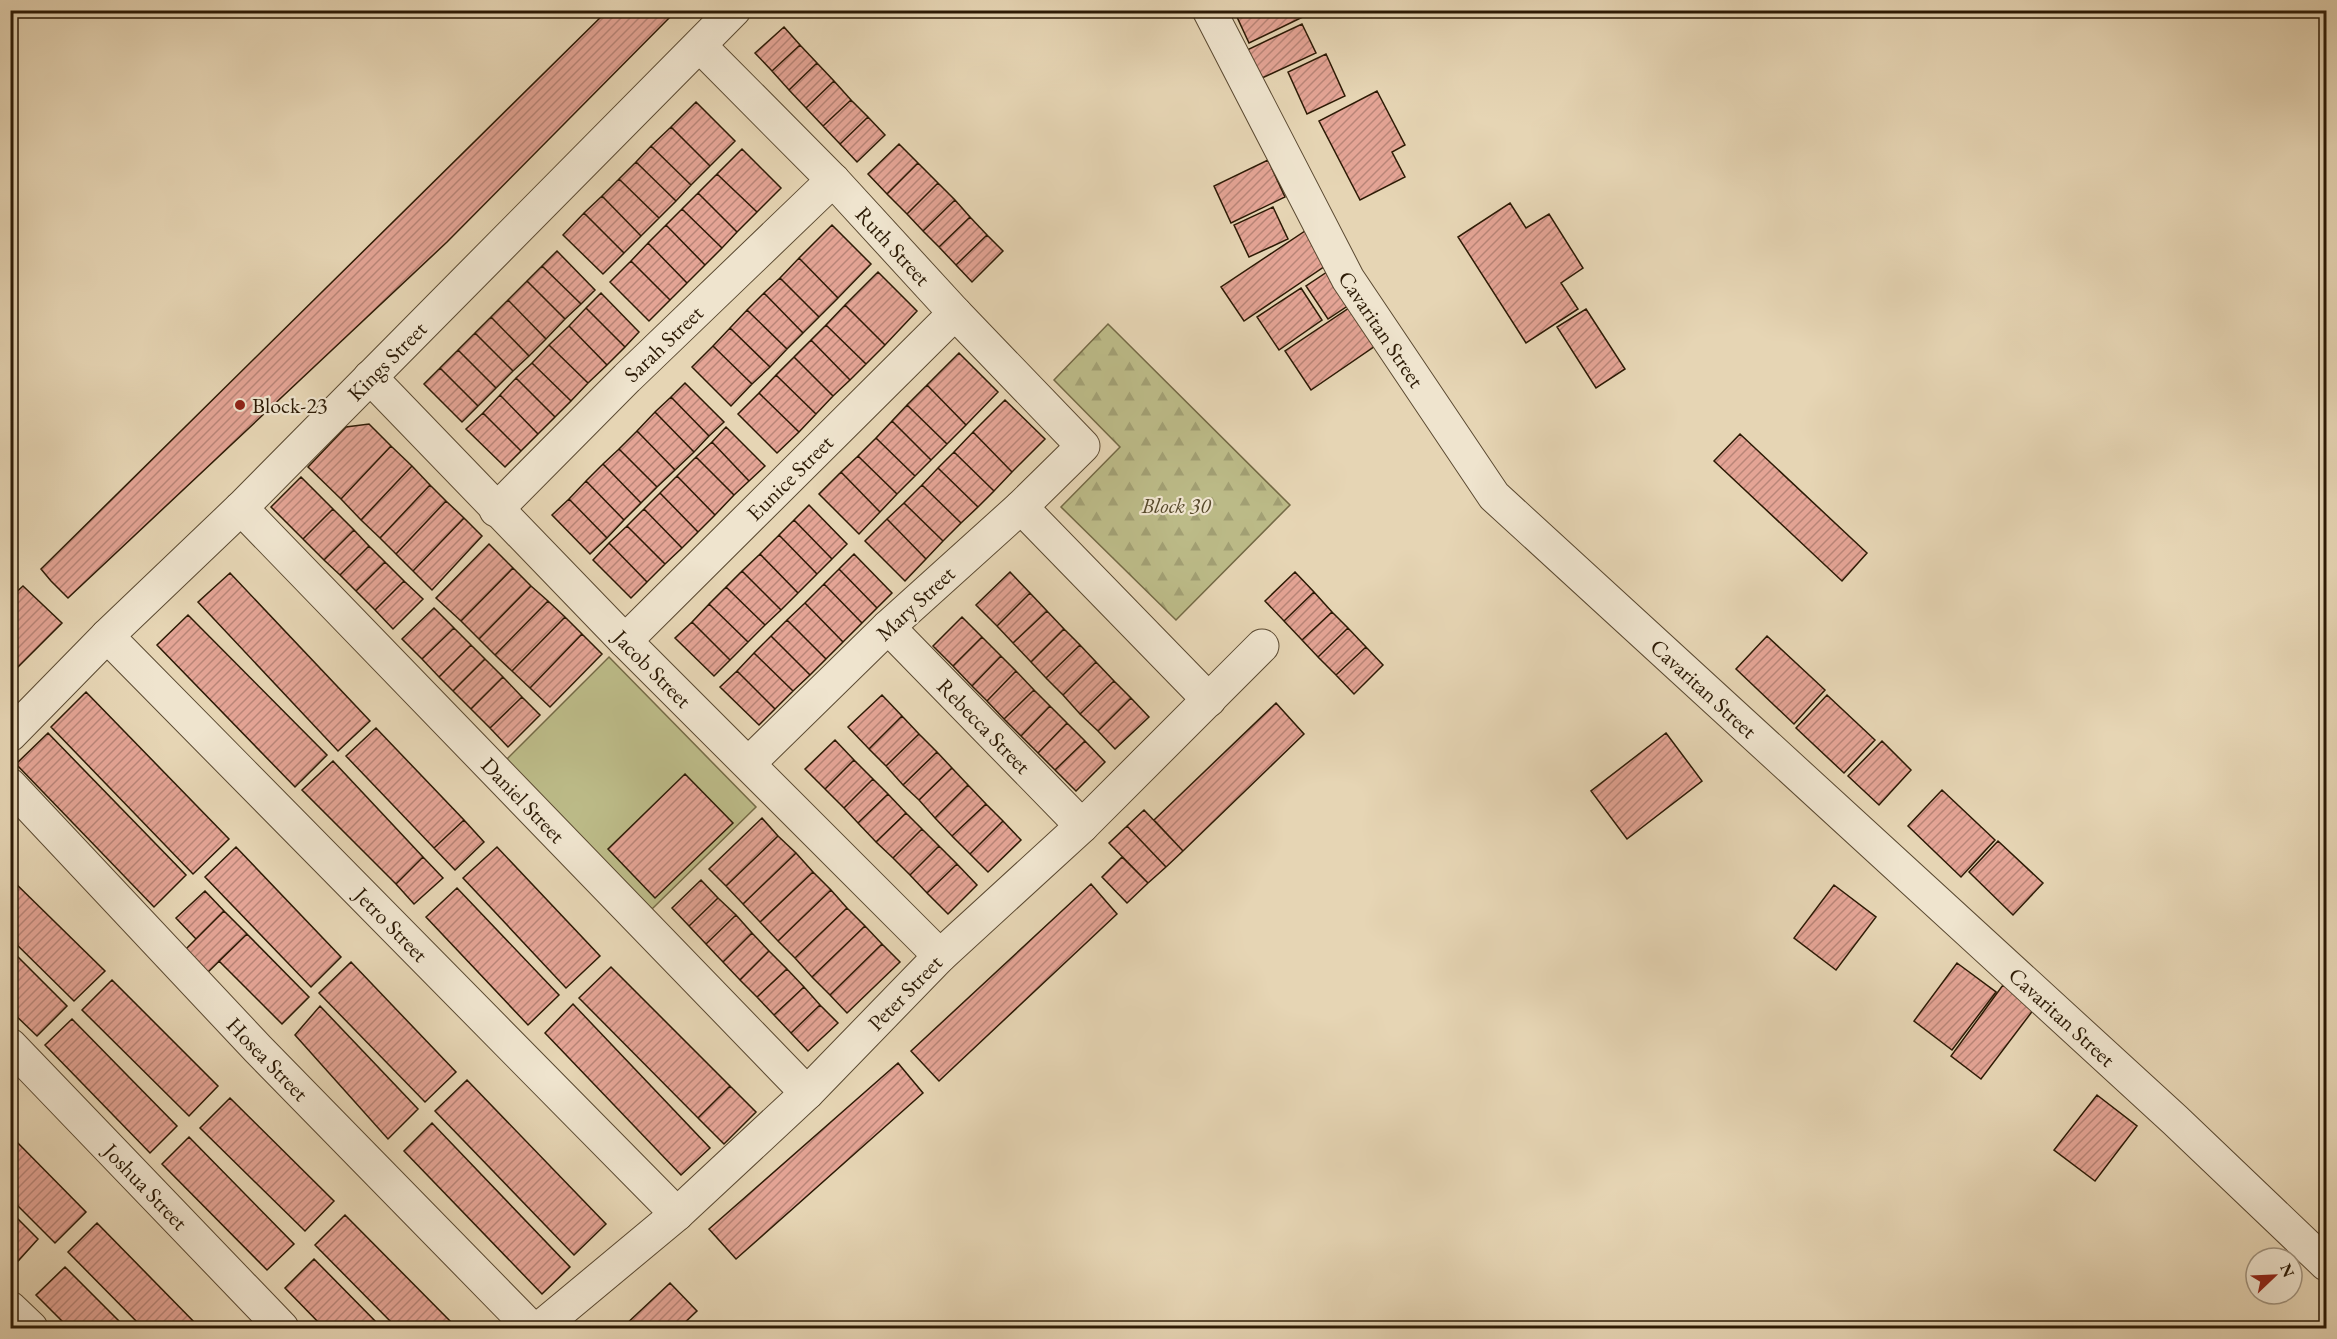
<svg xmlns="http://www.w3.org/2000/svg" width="2337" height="1339" font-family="'EB Garamond',serif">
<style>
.forest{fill:url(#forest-firs);stroke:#746a46;stroke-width:1.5}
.green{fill:#bcbb88;stroke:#746a46;stroke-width:1.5}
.building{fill:url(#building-hatch);stroke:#2c1a05;stroke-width:1.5}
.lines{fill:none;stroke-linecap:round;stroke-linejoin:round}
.minor-casing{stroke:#5a4931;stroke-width:35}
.minor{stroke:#efe4ce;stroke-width:33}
.poi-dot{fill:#8f2418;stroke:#efe4ce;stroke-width:2}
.labels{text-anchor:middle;stroke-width:4.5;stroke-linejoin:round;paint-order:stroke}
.street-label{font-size:22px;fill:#2c1a05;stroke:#efe4ce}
.poi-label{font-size:22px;fill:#2c1a05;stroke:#efe4ce;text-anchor:start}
.park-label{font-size:22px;font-style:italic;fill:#574a2c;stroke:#efe4ce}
</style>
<defs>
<pattern id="forest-firs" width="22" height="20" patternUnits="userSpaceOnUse" patternTransform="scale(1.5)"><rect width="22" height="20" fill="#bcbb88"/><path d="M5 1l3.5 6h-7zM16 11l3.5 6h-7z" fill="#a2a074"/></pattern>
<pattern id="building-hatch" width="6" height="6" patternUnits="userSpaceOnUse" patternTransform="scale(1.5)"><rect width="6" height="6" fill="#e4a495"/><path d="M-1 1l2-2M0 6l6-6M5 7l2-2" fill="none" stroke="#b98578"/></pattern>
</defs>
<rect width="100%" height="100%" fill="#e6d5b4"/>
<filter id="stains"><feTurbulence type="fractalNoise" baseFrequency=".00333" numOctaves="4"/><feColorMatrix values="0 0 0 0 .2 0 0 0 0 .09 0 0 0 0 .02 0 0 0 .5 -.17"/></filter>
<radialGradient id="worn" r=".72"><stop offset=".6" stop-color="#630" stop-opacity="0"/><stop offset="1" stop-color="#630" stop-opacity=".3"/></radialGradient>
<path class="forest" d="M1108,324L1290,505L1176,620L1061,507L1120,447L1054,380Z"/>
<path class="green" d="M609,657L756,807L652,909L506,760Z"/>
<path class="building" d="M608,10H677L447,242L68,598L51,581L41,569Z
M1250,10H1317L1249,43L1237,17Z
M1302,24L1316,53L1260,79L1247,50Z
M784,27L800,45L772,71L755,53Z
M800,45L817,63L789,90L772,71Z
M1326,54L1345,96L1307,114L1288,72Z
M817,63L834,81L806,108L789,90Z
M834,81L851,100L823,126L806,108Z
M1377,91L1405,145L1392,152L1405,177L1360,200L1319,121Z
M851,100L868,117L840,144L823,126Z
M696,102L735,141L710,166L671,127Z
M868,117L885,135L857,162L840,144Z
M671,127L710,166L691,185L651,146Z
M899,144L918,163L887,194L868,174Z
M651,146L691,185L676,201L636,162Z
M742,149L781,188L757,212L717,174Z
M1268,160L1285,197L1231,223L1214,186Z
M636,162L676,201L659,218L619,179Z
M918,163L938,183L907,214L887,194Z
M717,174L757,212L737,232L698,193Z
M619,179L659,218L641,236L602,196Z
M938,183L955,200L923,231L907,214Z
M698,193L737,232L722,248L682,209Z
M602,196L641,236L624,253L584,213Z
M955,200L970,217L939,247L923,231Z
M1510,203L1526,228L1549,214L1583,268L1561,283L1578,309L1526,343L1458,237Z
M1273,207L1288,239L1249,257L1234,225Z
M682,209L722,248L705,265L666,225Z
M584,213L624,253L603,274L563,235Z
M970,217L987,235L956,265L939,247Z
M666,225L705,265L687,283L648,243Z
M832,225L871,264L838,298L799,258Z
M1308,229L1331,262L1244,321L1221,287Z
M987,235L1003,251L972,282L956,265Z
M648,243L687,283L670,300L631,261Z
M557,251L595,290L581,304L542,266Z
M799,258L838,298L819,317L780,278Z
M631,261L670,300L649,321L610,282Z
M542,266L581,304L565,319L527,281Z
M1333,268L1355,301L1328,319L1306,286Z
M878,272L917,311L885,345L845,305Z
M780,278L819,317L803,333L764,293Z
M527,281L565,319L546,339L508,300Z
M1301,288L1322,320L1279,350L1257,317Z
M601,293L639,332L625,347L586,308Z
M764,293L803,333L787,349L747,310Z
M508,300L546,339L529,356L491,317Z
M845,305L885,345L866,364L826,325Z
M1352,306L1378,344L1311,390L1285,351Z
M586,308L625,347L607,365L569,326Z
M1586,309L1625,369L1596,388L1557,327Z
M747,310L787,349L770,367L730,328Z
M491,317L529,356L513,371L475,333Z
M826,325L866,364L850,380L811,340Z
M569,326L607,365L588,383L549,345Z
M730,328L770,367L752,384L713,346Z
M475,333L513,371L496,388L458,350Z
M811,340L850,380L833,396L794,357Z
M549,345L588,383L571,401L532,363Z
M713,346L752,384L731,406L692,367Z
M458,350L496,388L478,406L440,368Z
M959,353L998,392L966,425L927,385Z
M794,357L833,396L816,414L776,375Z
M532,363L571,401L555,417L516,378Z
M440,368L478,406L462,422L424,384Z
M776,375L816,414L799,432L759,393Z
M516,378L555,417L538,434L500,395Z
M685,383L724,422L709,436L671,397Z
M927,385L966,425L947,444L907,405Z
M759,393L799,432L777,453L738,414Z
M500,395L538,434L521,451L483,413Z
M671,397L709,436L694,452L655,412Z
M1005,400L1045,439L1012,472L973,432Z
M907,405L947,444L931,460L892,421Z
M655,412L694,452L675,470L637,431Z
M483,413L521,451L505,467L466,429Z
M892,421L931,460L915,476L876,438Z
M369,424L391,446L341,499L308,467L346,427Z
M726,427L765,466L749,481L712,442Z
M637,431L675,470L657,487L619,449Z
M973,432L1012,472L994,491L954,452Z
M1740,434L1867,553L1842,581L1714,461Z
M876,438L915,476L897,494L858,456Z
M712,442L749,481L734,495L696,457Z
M391,446L412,466L361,520L341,499Z
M619,449L657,487L641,503L603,464Z
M954,452L994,491L978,507L938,468Z
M858,456L897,494L880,512L841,472Z
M696,457L734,495L715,515L677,476Z
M603,464L641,503L624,520L586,481Z
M412,466L430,485L380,538L361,520Z
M938,468L978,507L961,523L922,485Z
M841,472L880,512L859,534L819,494Z
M677,476L715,515L698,532L660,493Z
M301,477L333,509L303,539L271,507Z
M586,481L624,520L607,538L569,499Z
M430,485L446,501L396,554L380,538Z
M922,485L961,523L943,541L904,503Z
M660,493L698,532L682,548L644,509Z
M569,499L607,538L590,554L552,515Z
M446,501L464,518L413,571L396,554Z
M904,503L943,541L926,559L887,519Z
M809,505L847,544L832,559L794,520Z
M333,509L354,530L324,560L303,539Z
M644,509L682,548L665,564L627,526Z
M464,518L482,536L432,590L413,571Z
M887,519L926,559L905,581L865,541Z
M794,520L832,559L817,574L779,535Z
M627,526L665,564L647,582L609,543Z
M354,530L369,546L340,575L324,560Z
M779,535L817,574L798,593L760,554Z
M609,543L647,582L631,598L593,560Z
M489,544L513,568L461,621L436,598Z
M369,546L385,562L356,591L340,575Z
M760,554L798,593L781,610L742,571Z
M854,554L892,593L877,608L839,569Z
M385,562L404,581L375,610L356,591Z
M513,568L531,586L479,639L461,621Z
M839,569L877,608L862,623L824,584Z
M742,571L781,610L765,625L726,587Z
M1010,572L1030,593L997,626L976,605Z
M1295,572L1314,592L1284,621L1265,601Z
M230,573L370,721L338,751L198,602Z
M404,581L423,599L393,629L375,610Z
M824,584L862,623L843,642L805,603Z
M23,586L62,623L10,675V598Z
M531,586L548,601L495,655L479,639Z
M726,587L765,625L748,642L709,604Z
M1314,592L1332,612L1302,640L1284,621Z
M1030,593L1047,611L1013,643L997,626Z
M548,601L565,617L512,671L495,655Z
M805,603L843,642L826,659L787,620Z
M709,604L748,642L730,660L692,622Z
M434,608L454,628L422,659L402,639Z
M1047,611L1064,629L1031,662L1013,643Z
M1332,612L1348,628L1318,657L1302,640Z
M188,615L327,755L295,787L157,645Z
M565,617L582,634L530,688L512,671Z
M962,617L982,637L953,666L933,646Z
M787,620L826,659L810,675L771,636Z
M692,622L730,660L714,676L675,638Z
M454,628L471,645L439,677L422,659Z
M1348,628L1366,647L1336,675L1318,657Z
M1064,629L1080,645L1046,678L1031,662Z
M582,634L602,654L550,707L530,688Z
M771,636L810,675L793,691L754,653Z
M1767,636L1825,690L1794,724L1736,669Z
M982,637L1001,656L972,686L953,666Z
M471,645L485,659L453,691L439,677Z
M1080,645L1096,662L1063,695L1046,678Z
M1366,647L1383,665L1354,694L1336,675Z
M754,653L793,691L775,709L737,671Z
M1001,656L1016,671L987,701L972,686Z
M485,659L503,677L471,709L453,691Z
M1096,662L1114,681L1080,714L1063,695Z
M737,671L775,709L759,725L720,687Z
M1016,671L1034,690L1004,719L987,701Z
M503,677L522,697L490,728L471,709Z
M1114,681L1131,698L1098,731L1080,714Z
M1034,690L1050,706L1021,736L1004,719Z
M86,692L229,839L193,874L51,727Z
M882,695L902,716L869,749L848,727Z
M1827,695L1875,740L1844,773L1796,728Z
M522,697L540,715L508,747L490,728Z
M1131,698L1149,717L1115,749L1098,731Z
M1276,703L1304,734L1183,851L1154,820Z
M1050,706L1067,723L1038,753L1021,736Z
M902,716L919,734L886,766L869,749Z
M1067,723L1085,741L1055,770L1038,753Z
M376,728L464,820L434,848L346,756Z
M48,733L186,875L154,907L16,764Z
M1666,733L1702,781L1627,839L1591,791Z
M919,734L937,752L903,785L886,766Z
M835,740L854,760L825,789L805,769Z
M1085,741L1105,762L1076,791L1055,770Z
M1882,741L1911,770L1879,805L1848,776Z
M937,752L952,768L919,800L903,785Z
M854,760L873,779L844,808L825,789Z
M333,761L423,857L396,884L302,790Z
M952,768L968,785L935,818L919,800Z
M685,774L733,823L655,898L608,849Z
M873,779L888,794L858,823L844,808Z
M968,785L986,804L952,836L935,818Z
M1942,790L1995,840L1961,877L1908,826Z
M888,794L906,813L876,842L858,823Z
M986,804L1003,821L970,854L952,836Z
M1144,810L1183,851L1166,867L1127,826Z
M906,813L922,829L893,858L876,842Z
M762,818L778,836L726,886L709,869Z
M464,820L484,842L455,870L434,848Z
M1003,821L1021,840L988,872L970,854Z
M1127,826L1166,867L1148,883L1109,843Z
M922,829L939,846L910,875L893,858Z
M778,836L796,853L743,904L726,886Z
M1998,841L2043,883L2013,915L1969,872Z
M939,846L957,864L927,893L910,875Z
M236,847L341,957L311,987L205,877Z
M497,847L600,956L566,988L463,878Z
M796,853L813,872L760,922L743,904Z
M423,857L443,878L414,904L396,884Z
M1122,857L1148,883L1127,903L1102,877Z
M957,864L977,885L948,914L927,893Z
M813,872L831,890L778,941L760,922Z
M10,878L105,971L74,1001L10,938Z
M701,880L718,898L689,926L672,908Z
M1091,884L1117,914L939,1081L911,1051Z
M1834,885L1876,917L1836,970L1794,938Z
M457,888L559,995L528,1025L426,917Z
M831,890L847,908L795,958L778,941Z
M205,891L224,911L196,939L176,918Z
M718,898L736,915L706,944L689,926Z
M847,908L865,926L812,977L795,958Z
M224,911L247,934L205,975L182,953Z
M736,915L752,933L723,962L706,944Z
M865,926L882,944L830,995L812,977Z
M752,933L769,951L740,980L723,962Z
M247,934L309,997L282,1024L219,961Z
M882,944L900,962L847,1013L830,995Z
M10,949L67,1006L37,1036L10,1010Z
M769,951L787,969L757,997L740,980Z
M351,962L456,1072L425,1102L319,993Z
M1957,963L1996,992L1952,1050L1914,1021Z
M611,967L730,1086L698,1118L579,998Z
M787,969L804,987L774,1015L757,997Z
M112,980L218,1086L189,1116L82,1010Z
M2003,985L2034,1009L1981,1079L1951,1056Z
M804,987L820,1005L791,1033L774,1015Z
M573,1004L710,1148L681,1175L545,1033Z
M820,1005L838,1023L808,1051L791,1033Z
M320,1006L418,1109L388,1139L295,1035Z
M72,1019L177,1126L150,1153L45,1045Z
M898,1063L923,1093L736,1259L709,1229Z
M467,1080L606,1224L574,1255L435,1111Z
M730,1086L756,1112L724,1144L698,1118Z
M2097,1095L2137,1126L2095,1181L2054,1150Z
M230,1098L334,1201L305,1231L200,1128Z
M432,1123L570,1267L542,1294L404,1151Z
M10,1135L86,1212L55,1243L10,1198Z
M189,1137L294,1244L267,1270L162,1164Z
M10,1211L38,1239L10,1270Z
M345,1215L457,1328H397L315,1245Z
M97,1223L200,1328H143L68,1252Z
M314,1259L382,1328H324L285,1288Z
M65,1267L126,1328H69L36,1295Z
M670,1283L697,1311L679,1328H622Z"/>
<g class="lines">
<defs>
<g id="minor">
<path id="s1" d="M1209,10L1348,279L1494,496L2175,1120L2326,1264"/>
<path id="s2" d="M700,46L833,180L955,313L1083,446L1021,507L888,627L749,763"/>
<path id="s3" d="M370,377L625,641L940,956"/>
<path d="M1021,507L1209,700"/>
<path id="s4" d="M241,508L807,1093"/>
<path id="s5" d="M496,510L627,378L833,180"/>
<path id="s6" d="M888,627L1082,826"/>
<path id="s7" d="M107,636L677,1214"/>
<path id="s8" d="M625,641L955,313"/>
<path id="s9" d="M10,735L107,636L241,508L734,10"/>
<path id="s10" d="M10,785L258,1049L531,1328"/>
<path id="s11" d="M10,1045L282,1328"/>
<path d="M10,1308L31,1328"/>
<path id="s12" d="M540,1328L677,1214L807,1093L940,956L1082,826L1262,646"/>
</g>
</defs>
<use href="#minor" class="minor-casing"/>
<use href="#minor" class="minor"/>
</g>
<circle class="poi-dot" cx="240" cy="405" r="6"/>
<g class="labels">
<g class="street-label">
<text dy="8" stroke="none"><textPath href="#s2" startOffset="278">Ruth Street</textPath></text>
<text dy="8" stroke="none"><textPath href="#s1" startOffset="363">Cavaritan Street</textPath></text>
<text dy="8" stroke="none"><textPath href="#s5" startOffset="236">Sarah Street</textPath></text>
<text dy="8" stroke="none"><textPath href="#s9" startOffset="531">Kings Street</textPath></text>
<text dy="8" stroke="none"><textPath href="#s8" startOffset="232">Eunice Street</textPath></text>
<text transform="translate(915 603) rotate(-43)" y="8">Mary Street</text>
<text dy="8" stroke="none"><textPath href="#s3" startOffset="406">Jacob Street</textPath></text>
<text dy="8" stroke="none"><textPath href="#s1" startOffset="849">Cavaritan Street</textPath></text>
<text dy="8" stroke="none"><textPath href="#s6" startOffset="138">Rebecca Street</textPath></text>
<text dy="8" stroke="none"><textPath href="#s4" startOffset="406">Daniel Street</textPath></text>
<text dy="8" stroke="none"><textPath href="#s7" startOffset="405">Jetro Street</textPath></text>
<text dy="8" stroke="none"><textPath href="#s12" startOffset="496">Peter Street</textPath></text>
<text dy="8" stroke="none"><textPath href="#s1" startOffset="1335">Cavaritan Street</textPath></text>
<text dy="8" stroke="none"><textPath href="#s10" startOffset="376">Hosea Street</textPath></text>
<text dy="8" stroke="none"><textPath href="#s11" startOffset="196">Joshua Street</textPath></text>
</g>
<g class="poi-label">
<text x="252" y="413">Block-23</text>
</g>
<g class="park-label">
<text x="1176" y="513">Block 30</text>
</g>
</g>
<rect width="2337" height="1339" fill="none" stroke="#e6d5b4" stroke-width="36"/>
<rect x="12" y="12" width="2313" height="1315" fill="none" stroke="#2c1a05" stroke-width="3"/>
<rect x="18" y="18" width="2301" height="1303" fill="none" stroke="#2c1a05" stroke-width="1.5"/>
<g transform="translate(2274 1276) rotate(67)"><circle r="28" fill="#efe4ce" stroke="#a1937e" stroke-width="1.5"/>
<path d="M0-4.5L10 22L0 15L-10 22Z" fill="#8f2418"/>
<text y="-9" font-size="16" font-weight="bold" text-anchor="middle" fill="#2c1a05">N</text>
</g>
<rect width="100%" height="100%" filter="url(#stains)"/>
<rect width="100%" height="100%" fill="url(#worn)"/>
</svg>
